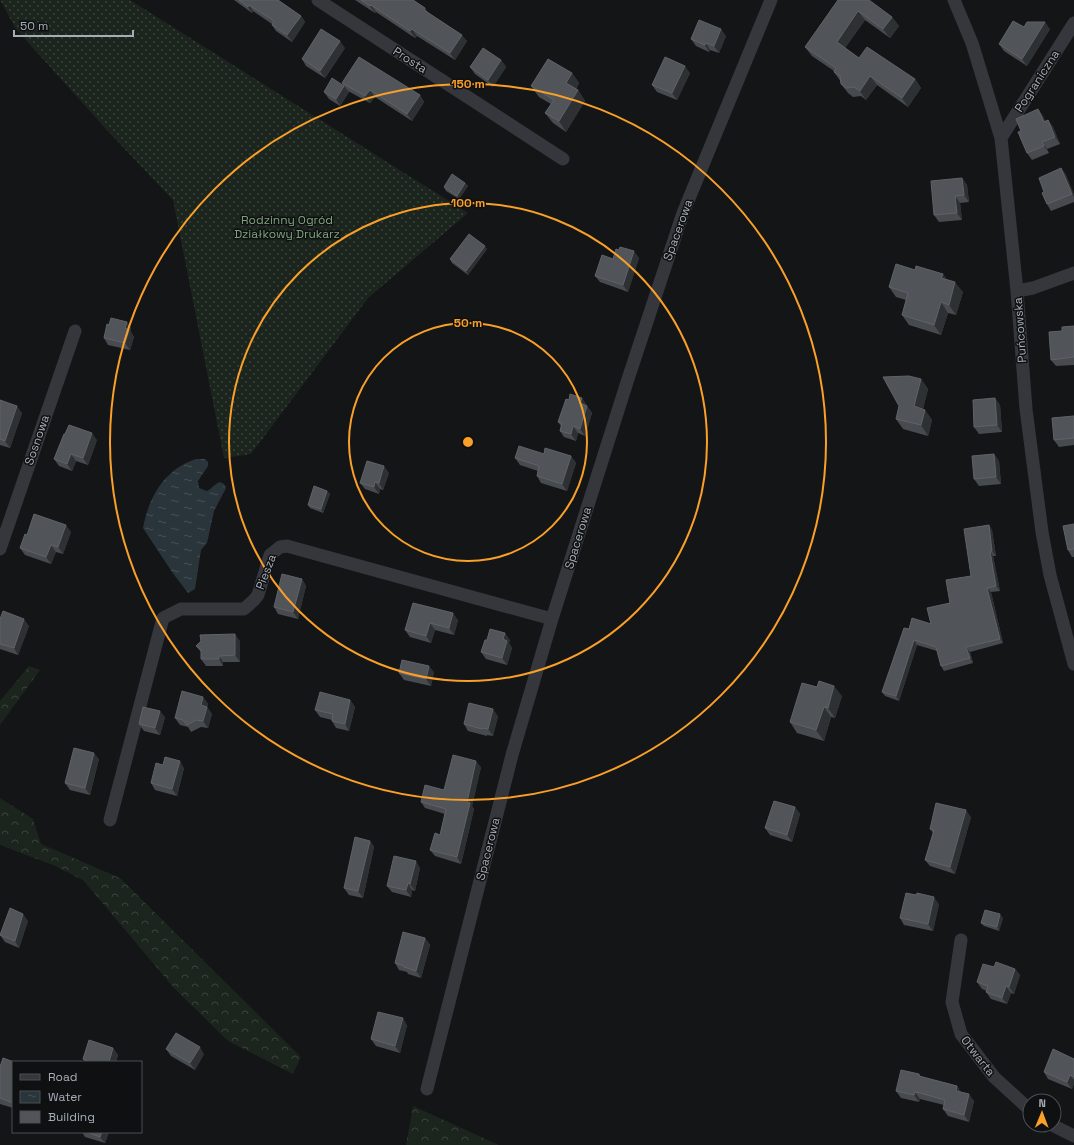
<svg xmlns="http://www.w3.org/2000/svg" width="1074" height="1145" font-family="'Space Grotesk',sans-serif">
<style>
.forest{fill:url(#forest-crowns)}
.garden{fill:url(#garden-dots)}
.water{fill:url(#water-ripples)}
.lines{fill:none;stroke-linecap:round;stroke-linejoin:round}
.street{stroke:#35373c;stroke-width:13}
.wall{fill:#474a4f}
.shaded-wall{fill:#2e3133}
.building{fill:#51555a;stroke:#5f6369}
.ring{fill:none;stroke:#faa029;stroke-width:2}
.labels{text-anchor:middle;stroke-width:3;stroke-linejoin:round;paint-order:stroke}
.street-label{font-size:12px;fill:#a6adb7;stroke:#0f1011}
.park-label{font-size:12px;fill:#7da37c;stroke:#0f1011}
.centre{fill:#faa029;stroke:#0f1011;stroke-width:2}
.ring-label{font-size:12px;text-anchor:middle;font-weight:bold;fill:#faa029;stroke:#0f1011;stroke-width:3;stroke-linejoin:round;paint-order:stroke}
</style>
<defs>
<pattern id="forest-crowns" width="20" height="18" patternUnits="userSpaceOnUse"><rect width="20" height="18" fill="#1c251d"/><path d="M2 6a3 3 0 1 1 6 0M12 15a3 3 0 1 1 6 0" fill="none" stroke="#3a423c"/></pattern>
<pattern id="garden-dots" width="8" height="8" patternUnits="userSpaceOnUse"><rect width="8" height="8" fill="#1c251d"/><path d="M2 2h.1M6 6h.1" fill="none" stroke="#3a423c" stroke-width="1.8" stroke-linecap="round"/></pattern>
<pattern id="water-ripples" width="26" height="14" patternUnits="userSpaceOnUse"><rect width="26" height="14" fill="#2a353b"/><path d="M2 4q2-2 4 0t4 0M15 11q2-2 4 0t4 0" fill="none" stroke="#465055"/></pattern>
</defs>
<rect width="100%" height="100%" fill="#141516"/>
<path class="forest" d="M29,666L40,670L0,725V701Z
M0,798L33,819L41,844L120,878L301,1057L293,1074L228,1041L174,988L83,880L53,865L0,845Z
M413,1106L499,1145H406Z"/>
<path class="garden" d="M0,0H130L468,213L368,298L251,454L224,458L173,200L105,128L16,29Z"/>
<path class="water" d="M196,459H205L208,462V466L198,481L199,488L207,491C212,489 214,484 220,482L224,484L226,488L214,511L207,543L201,550L195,589L188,593L172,572L143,528C149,496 165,469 196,459Z"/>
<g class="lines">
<path class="street" d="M318,0L563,159
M954,0L972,43L1001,138L1017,291L1026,409L1042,532L1050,575L1074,664
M1001,138L1074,23
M1017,291L1033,288L1074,273
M0,549L75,331
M110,820L163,618L181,609H244L254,600L258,595L270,555L280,547L287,546L552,619
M961,940L952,1002L961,1034L994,1077L1030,1110
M427,1089L512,755L552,619L628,379L683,213L771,0
M1052,1125L1074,1136"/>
</g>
<path class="wall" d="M234,0H278L301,16L305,22L292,42L276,31L272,25V24L253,11L252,13Z
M355,0H413L425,8L429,14L467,41L455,60L417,36L415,38L376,12L375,13Z
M838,0L892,17L899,26L890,38L865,20L845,48L859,58L915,79L921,88L908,107L877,85L866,100L861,96L853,97L848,93L841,84V82L834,72V71L812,56L805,47Z
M1024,27L1050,29L1027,66L1004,51L999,44Z
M726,36L719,53L710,50L709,52L696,46L691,39Z
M345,48L325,78L306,66L302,59Z
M501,60L506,67L493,87L475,74L470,67Z
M572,73L579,83L576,89L578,90L585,101L566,132L553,123L545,113L551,104L539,97L531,86Z
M690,73L677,100L657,92L652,85Z
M342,83L420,95L424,102L412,121L375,97L370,103L348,91L349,92L340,106L329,99L324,92L343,85Z
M1038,109L1043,116L1045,121L1048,120L1053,127L1060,144L1047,149L1049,153L1032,160L1027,153L1021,131Z
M1061,168L1066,175L1074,195V202L1051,211L1047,204Z
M962,178L967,185L969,202L960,203L962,220L939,222L934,215Z
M465,183L468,186L459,199L446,191L444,187Z
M487,249L468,275L452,263L450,259Z
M619,250L639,258L628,292L600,282L595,276L613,259Z
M915,270L943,274L946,279L963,292L956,315L948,313L941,335L909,325L902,315L906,300L896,297L889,287Z
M127,322L131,328V332L134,337L130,350L108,345L104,338L109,325Z
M1074,326V365L1056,366L1051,360L1062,331Z
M921,379L928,389L923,409L925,410L932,420L928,436L903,429L896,419Z
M582,398L586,406H587L592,413L585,436L578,433L576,441L564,437L560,431L561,426L558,422L569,400Z
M995,398L1000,405L1002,432L979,434L974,427Z
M0,400L22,413L10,448L0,445Z
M1074,416V445L1059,447L1054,440Z
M97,440L88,465L76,461L72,471L59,466L54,459Z
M544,454L571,456L576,463L567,491L541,483L537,476L538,471L520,465L515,458Z
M994,454L999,461L1001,484L979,486L974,479Z
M389,473L383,490L380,489L379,494L365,489L360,483Z
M327,491L330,494L323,513L310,508L308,505Z
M1074,524V557H1072L1068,550Z
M989,525L992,530L996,556H993L1000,591L991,592L1003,643L970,652L973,663L944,671L941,666L937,651L917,645L899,701L885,696L882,692L909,629L931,624L950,603L971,576Z
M71,532L63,554L56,552L51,564L25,555L20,548L27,535Z
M302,579L306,586L298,619L278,614L274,607Z
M413,603L458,620L454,635L435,630L431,643L410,637L405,630Z
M0,619L29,626L18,655L0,649Z
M487,640H510L509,643L512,648L507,665L486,659L481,652Z
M240,641V662H223V666H206L201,659V652L196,646Z
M434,672L431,686L404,680L399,673Z
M842,696L835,718L831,717L824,741L797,733L790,722Z
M203,697L208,704L207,707L212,714L208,728L201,727L191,732L188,727L180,725L175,718Z
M350,700L355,707L349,731L336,728L332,721V720L320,717L315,710Z
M498,716L493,736L487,735V736L468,731L464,724Z
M165,717L160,735L144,731L139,724Z
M99,759L90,795L70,790L65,783Z
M163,765L184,768L177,796L155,790L151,783Z
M481,767L472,806L474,809L461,864L435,856L430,850L440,835L445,814L425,808L421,802L444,790Z
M795,807L800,814L792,842L770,835L765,828Z
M971,817L955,874L930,866L925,860L933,833L930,829Z
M370,841L374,847L363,898L349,895L344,888Z
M420,868L415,891L412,890L411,897L392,892L387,886Z
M939,904L933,931L904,925L900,918Z
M1003,918L999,931L984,926L981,923Z
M28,921L19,948L5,942L0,935Z
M425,938L430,945L421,978L408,974L407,972L399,970L395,963Z
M1015,969L1020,975L1014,994L1011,993L1007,1004L991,999L986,992L987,991L982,989L977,982Z
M407,1025L400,1053L376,1046L371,1039Z
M113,1048L118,1055L116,1062H85L83,1059Z
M166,1049L204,1054L195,1070L171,1056Z
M1074,1059V1084L1072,1089L1048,1079L1044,1072Z
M13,1062V1108L0,1104V1067Z
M919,1074L921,1077L957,1086L961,1092L974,1101L969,1122L948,1116L943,1109L944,1105L920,1099L919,1102L901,1098L896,1091Z
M82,1132H109L105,1143L85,1137Z"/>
<path class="shaded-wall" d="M249,5L253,11L252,13L248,7Z
M371,5L376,12L375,13L370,6Z
M425,8L430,15L424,10Z
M858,11L865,20L843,51L837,42Z
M301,16L305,22L292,42L287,35Z
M892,17L899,26L890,38L883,29Z
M1045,22L1050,29L1027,66L1022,59Z
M412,29L417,36L415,38L410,31Z
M721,29L726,36L719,53L714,46Z
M462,35L467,41L455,60L450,53Z
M340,41L345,48L325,78L320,71Z
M706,43L710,50L709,52L705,45Z
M501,60L506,67L493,87L488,80Z
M685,66L690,73L677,100L672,93Z
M572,73L579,83L573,93L566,83Z
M870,76L877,85L866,100L860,91Z
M915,79L921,88L908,107L902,98Z
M344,86L349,92L340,106L336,99Z
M370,90L375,97L370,103L365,96Z
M578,90L585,101L566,132L559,121Z
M420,95L424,102L412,121L407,114Z
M1038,109L1043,116L1048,129L1044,122Z
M1048,120L1053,127L1060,144L1055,137Z
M1042,142L1047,149L1049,153L1044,146Z
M1061,168L1066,175L1074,195V197L1072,194Z
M962,178L967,185L969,202L964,195Z
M465,183L468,186L459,199L457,196Z
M955,196L960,203L962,220L957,213Z
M485,246L487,249L468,275L466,271Z
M634,251L639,258L628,292L623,285Z
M943,274L950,284L941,278Z
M955,282L963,292L956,315L949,305Z
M941,302L948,313L941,335L934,325Z
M127,322L131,328V332L134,337L130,350L125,343V328Z
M921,379L928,389L921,416L914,406Z
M582,398L587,405L585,410L580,403Z
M995,398L1000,405L1002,432L997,425Z
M17,406L22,413L10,448L5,441Z
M587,406L592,413L585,436L580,429Z
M925,410L932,420L928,436L921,425Z
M573,426L578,433L576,441L571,434Z
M92,433L97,440L88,465L83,458Z
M71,454L76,461L72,471L67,464Z
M994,454L999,461L1001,484L996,477Z
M571,456L576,463L567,491L562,484Z
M384,466L389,473L383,490L379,483Z
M375,482L380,489L379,494L374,487Z
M327,491L330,494L323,513L321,509Z
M66,525L71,532L63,554L58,547Z
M989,525L992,530L996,556L992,551Z
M51,545L56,552L51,564L46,557Z
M990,551L993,556L1000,591L996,586Z
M302,579L306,586L298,619L293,612Z
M987,588L991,592L1003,643L1000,639Z
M453,613L458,620L454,635L449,628Z
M24,619L29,626L18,655L14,648Z
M430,623L435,630L431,643L426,636Z
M505,633L510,640L509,643L512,648L507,665L502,658L503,639Z
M235,634L240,641V662L235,655Z
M914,640L917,645L899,701L896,696Z
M966,647L970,652L973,663L970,658Z
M219,656L223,662V666L219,659Z
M429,666L434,672L431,686L426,679Z
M834,686L842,696L835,718L828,708Z
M203,697L208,704L207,707L212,714L208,728L203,721L201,705Z
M350,700L355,707L349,731L345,724Z
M824,707L831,717L824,741L816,730Z
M493,709L498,716L493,736L488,729Z
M160,711L165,717L160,735L155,728Z
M94,753L99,759L90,795L85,788Z
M180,761L184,768L177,796L172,789Z
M476,761L481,767L472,806L474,809L461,864L457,857L467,802Z
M795,807L800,814L792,842L787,835Z
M966,810L971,817L955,874L950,867Z
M370,841L374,847L363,898L358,891Z
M416,861L420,868L415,891L410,884Z
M408,883L412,890L411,897L406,890Z
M934,897L939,904L933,931L928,924Z
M23,914L28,921L19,948L15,941Z
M1000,914L1003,918L999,931L997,927Z
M425,938L430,945L421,978L416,971Z
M1015,969L1020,975L1014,994L1009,987Z
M1006,986L1011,993L1007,1004L1002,998Z
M403,1018L407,1025L400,1053L395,1046Z
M200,1047L204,1054L195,1070L190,1063Z
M113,1048L118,1055L116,1062H109Z
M1070,1075L1074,1080V1084L1072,1089L1067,1082Z
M957,1086L961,1093L956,1091Z
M915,1092L920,1099L919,1102L914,1095Z
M969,1094L974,1101L969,1122L964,1115Z
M102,1132H109L105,1143L100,1137Z"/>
<path class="building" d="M239,0H278L301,16L287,35L272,25L274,21L249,5L248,7Z
M361,0H413L425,8L424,10L462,35L450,53L412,29L410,31L371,5L370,6Z
M838,0H869L892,17L883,29L858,11L837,42L859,58L867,47L915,79L902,98L870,76L860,91L854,87L846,88L841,84L840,76L834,72L836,68L805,47Z
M699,20L721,29L714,46L706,43L705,45L691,39Z
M1013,21L1024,27L1027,22H1045L1022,59L999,44Z
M321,29L340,41L320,71L302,59Z
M483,48L501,60L488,80L470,67Z
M359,57L420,95L407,114L370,90L365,96L342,83Z
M665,57L685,66L672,93L652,85Z
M548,59L572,73L566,83L578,90L559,121L545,113L554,100L531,86Z
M332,78L344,86L336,99L324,92Z
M1038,109L1044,122L1048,120L1055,137L1042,142L1044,146L1027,153L1018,132L1021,131L1016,119Z
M1061,168L1072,194L1047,204L1042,193L1044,192L1039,178Z
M452,174L465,183L457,196L444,187Z
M962,178L964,195L955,196L957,213L934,215L931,181Z
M469,234L485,246L466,271L450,259Z
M620,247L634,251L623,285L595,276L602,255L613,259L616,249L619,250Z
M896,264L915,270L916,266L943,274L941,278L955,282L949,305L941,302L934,325L902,315L908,293L889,287Z
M111,318L127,322L125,328L129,330L125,343L104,338L107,324L109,325Z
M1074,326V357L1051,360L1049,332L1062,331V327Z
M909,376L921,379L914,406L925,410L921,425L896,419L899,406L883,377Z
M570,394L582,398L580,403L587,406L580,429L573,426L571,434L560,431L562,423L558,422L566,399L569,400Z
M995,398L997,425L974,427L973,400Z
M0,400L17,406L5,441L0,439Z
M1074,416V438L1054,440L1052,418Z
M69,425L92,433L83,458L71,454L67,464L54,459L64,434H65Z
M519,446L544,454L545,448L571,456L562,484L537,476L539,466L515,458Z
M994,454L996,477L974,479L972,456Z
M367,461L384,466L379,483L375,482L374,487L360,483Z
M314,486L327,491L321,509L308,505Z
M34,514L66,525L58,547L51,545L46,557L20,548L25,534L27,535Z
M1074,524V549L1068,550L1063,526Z
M989,525L992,551H990L996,586L987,588L1000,639L966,647L970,658L941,666L936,647L914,640L896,696L882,692L904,628L909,629L912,618L931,624L927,608L950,603L946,580L971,576L964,529Z
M282,574L302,579L293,612L274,607Z
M413,603L453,613L449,628L430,623L426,636L405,630Z
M3,611L24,619L14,648L0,644V619Z
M490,629L505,633L503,639L507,641L502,658L481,652L485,640H487Z
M235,634V655L219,656V659H201V650L196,646L201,641L200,635Z
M402,660L429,666L426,679L399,673Z
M819,681L834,686L828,708L824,707L816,730L790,722L802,683L817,687Z
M182,691L203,697L201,705L207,707L203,721L196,720L187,725L183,720L175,718Z
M320,692L350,700L345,724L332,721L333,714L315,710Z
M469,703L493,709L488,729L482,728V729L464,724Z
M143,707L160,711L155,728L139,724Z
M74,748L94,753L85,788L65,783Z
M453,755L476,761L467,802L470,803L457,857L430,850L435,833L440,835L446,809L421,802L425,785L444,790Z
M165,757L180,761L172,789L151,783L156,763L163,765Z
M774,801L795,807L787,835L765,828Z
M936,803L966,810L950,867L925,860L934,830L930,829Z
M355,837L370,841L358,891L344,888Z
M394,856L416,861L410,884L408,883L406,890L387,886Z
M906,893L916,895L917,893L934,897L928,924L900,918Z
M10,908L23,914L15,941L0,935Z
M985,910L1000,914L997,927L981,923Z
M403,932L425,938L416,971L404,967V966L395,963Z
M996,962L1015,969L1009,987L1006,986L1002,998L986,992L988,986L977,982L983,964L994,967Z
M378,1012L403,1018L395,1046L371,1039Z
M176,1033L200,1047L190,1063L166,1049Z
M89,1040L113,1048L109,1062H91L83,1059Z
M1053,1049L1074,1059V1077L1070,1075L1067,1082L1044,1072Z
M3,1058L14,1062H13V1103L0,1098V1067Z
M901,1070L919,1074V1076L957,1086L956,1091L969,1094L964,1115L943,1109L945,1100L920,1093L915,1092L914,1095L896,1091Z
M87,1132H102L100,1137Z"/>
<g class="ring">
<circle cx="468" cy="442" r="119"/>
<circle cx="468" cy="442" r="239"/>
<circle cx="468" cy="442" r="358"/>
</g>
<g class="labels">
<g class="street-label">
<text transform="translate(410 60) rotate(33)" y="4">Prosta</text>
<text transform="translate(1037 81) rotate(-57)" y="4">Pograniczna</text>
<text transform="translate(678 230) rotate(-70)" y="4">Spacerowa</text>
<text transform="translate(1020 330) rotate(-94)" y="4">Puńcowska</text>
<text transform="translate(37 440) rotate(-71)" y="4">Sosnowa</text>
<text transform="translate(578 538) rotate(-73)" y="4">Spacerowa</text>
<text transform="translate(266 572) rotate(-69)" y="4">Piesza</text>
<text transform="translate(488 849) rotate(-76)" y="4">Spacerowa</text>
<text transform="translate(978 1056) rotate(52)" y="4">Otwarta</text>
</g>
<g class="park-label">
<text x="287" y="224">Rodzinny Ogród<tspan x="287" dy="14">Działkowy Drukarz</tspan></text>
</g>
</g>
<circle cx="468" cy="442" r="6" class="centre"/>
<g class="ring-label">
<text x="468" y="88">150 m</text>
<text x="468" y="207">100 m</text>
<text x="468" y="327">50 m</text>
</g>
<rect x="12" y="1061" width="130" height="72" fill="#0f1011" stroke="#4b4f53"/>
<rect x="20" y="1074" width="20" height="6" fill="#35373c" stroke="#4b4f53"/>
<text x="48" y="1081" font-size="12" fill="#a6adb7">Road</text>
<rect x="20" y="1091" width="20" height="12" fill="url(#water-ripples)" stroke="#4b4f53"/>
<text x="48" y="1101" font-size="12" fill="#a6adb7">Water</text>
<rect x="20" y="1111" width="20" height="12" fill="#51555a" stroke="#4b4f53"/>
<text x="48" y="1121" font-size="12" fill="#a6adb7">Building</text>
<g transform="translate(1042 1113) rotate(1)"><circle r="19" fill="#0f1011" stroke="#4b4f53"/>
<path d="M0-3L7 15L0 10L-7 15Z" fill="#faa029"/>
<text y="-6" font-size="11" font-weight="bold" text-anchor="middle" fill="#a6adb7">N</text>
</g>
<path d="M14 30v6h119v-6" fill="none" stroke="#a6adb7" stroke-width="2"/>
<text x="20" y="30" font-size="12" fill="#a6adb7" stroke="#0f1011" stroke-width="3" paint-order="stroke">50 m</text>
</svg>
